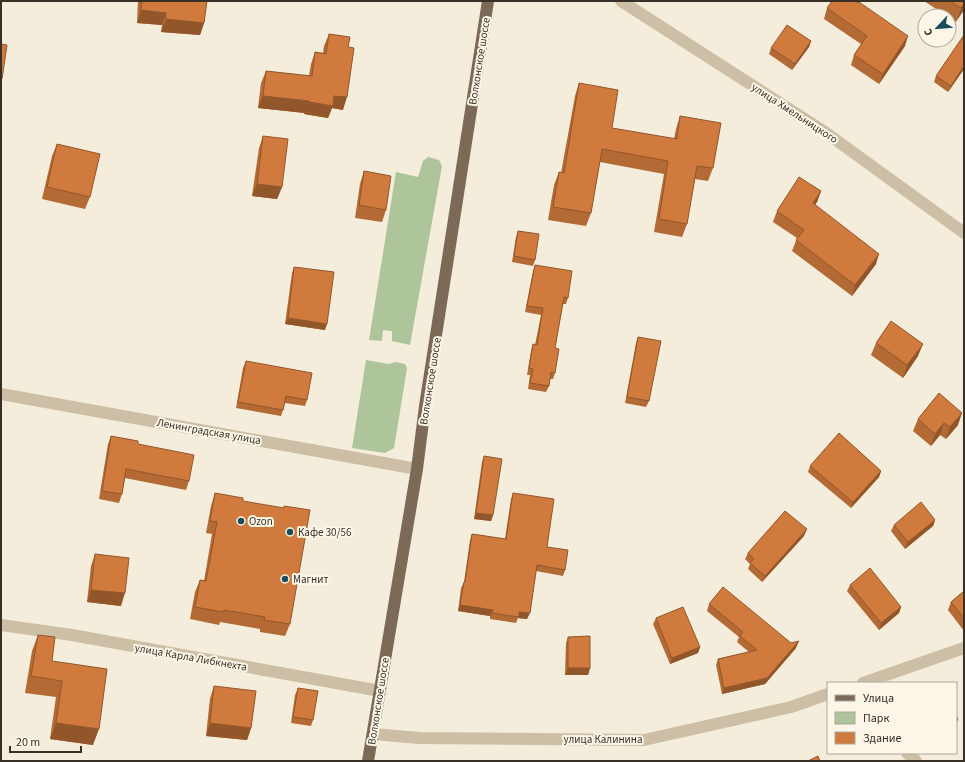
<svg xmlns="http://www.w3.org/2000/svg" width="965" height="762" font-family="'Source Sans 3',sans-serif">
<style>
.green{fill:#aec49a}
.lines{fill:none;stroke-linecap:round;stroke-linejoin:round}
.minor{stroke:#cdbfa6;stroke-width:12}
.major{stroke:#7c6a57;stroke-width:12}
.wall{fill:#b36a34}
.shaded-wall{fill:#92562b}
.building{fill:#d07b3d;stroke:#92562b}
.poi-dot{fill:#194d5d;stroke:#fbf6e8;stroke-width:1.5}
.labels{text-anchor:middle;stroke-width:4;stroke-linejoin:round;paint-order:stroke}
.street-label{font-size:11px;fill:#383027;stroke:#fbf6e8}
.poi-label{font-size:11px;fill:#383027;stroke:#fbf6e8;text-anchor:start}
</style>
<rect width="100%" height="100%" fill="#f4eddb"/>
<path class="green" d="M428,157L439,160L442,166L410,345L392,341V331L383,330L382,341L369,340L396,172L418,177L423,161Z
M366,360L389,364L395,362L405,364L407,368L394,448L385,453L352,448Z"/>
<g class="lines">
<path class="minor" d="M621,1L825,132L964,233
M1,394L417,469
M1,625L72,635L380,691
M863,683L964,648
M373,734L419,738L644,740L791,707L828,694
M907,753L916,761"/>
<path class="major" d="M368,761L417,469L425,406L488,1"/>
</g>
<path class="wall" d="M138,1H207L204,23L200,35L161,32L162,25L137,23Z
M924,1H964L956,22L949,17V16H947Z
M827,8L905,46L879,84L851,65L854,55L861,44L824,19Z
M329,34L348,47L343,110L332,108L328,118L304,114L305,113L258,108L261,83L266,71L309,76L311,64L315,52L323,53L324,46Z
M964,35V69L948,92L934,82L936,76Z
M811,41L809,47L792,70L769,54L771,48Z
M579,83L612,128L674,139L676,129L680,116L713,168L708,181L695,179L687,224L682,237L654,232L664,174L600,162L591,213L586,226L548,220L554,185L559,172L561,173L575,96Z
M263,136L282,187L277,199L252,196L259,148Z
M57,144L90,197L85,209L42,199L52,156Z
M364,171L386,210L382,222L355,218L360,184Z
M821,191L817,202L815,205L876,264L852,296L792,251L797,238L773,222L777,211Z
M518,231L535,260L533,266L512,262L516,237Z
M535,265L568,298L566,304H563L555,348V373L553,379H550L549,386L546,392L528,389L530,375H527L531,351L533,344L535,345L541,315L525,312L533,271Z
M294,267L325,330L285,324L292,273Z
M638,337L649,401L646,407L625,403L636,343Z
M876,343L918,356L903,378L871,355Z
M246,361L307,400L305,406L285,403L283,410L281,416L236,408L243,368Z
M939,393L958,425L946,439L940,435L931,446L913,431L918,419Z
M111,436L138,444L189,481L186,490L125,478L122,494L119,503L99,499L108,444Z
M484,456L493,515L491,521L474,519L482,462Z
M810,466L881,471L879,477L851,508L808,472Z
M215,493L290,624L285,636L260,632V629L220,622L219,625L190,619L195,592L200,580L204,581L212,534L206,533L211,506Z
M513,493L547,547L565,570L563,576L536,571L527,619L518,618L516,623L490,619V616L458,611L461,588L464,582L470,540L472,534L505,539L511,499Z
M935,520L933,526L905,549L891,531L894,525Z
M804,536L762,582L748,569L750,564L745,559L748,553Z
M95,554L121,606L87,602L91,566Z
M850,585L901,607L899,613L879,630L847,591Z
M964,591V631L948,610L951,602Z
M709,604L796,648L765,684L722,694L716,665L718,659L749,652L737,642L739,637L707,611Z
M656,618L700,647L698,653L670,664L653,624Z
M38,635L52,661L93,745L50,739L56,697L25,693L32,651Z
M568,637L590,668L588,675H565L566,643Z
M214,686L251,728L247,740L206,736L210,698Z
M298,688L313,720L311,726L291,723L295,695Z"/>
<path class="shaded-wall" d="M964,4V10L956,22L961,8Z
M141,10L166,13L162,25L137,23Z
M166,19L204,23L200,35L161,32Z
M908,36L905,46L879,84L883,74Z
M811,41L809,47L792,70L795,64Z
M964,66V69L948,92L951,86Z
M263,96L309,101L305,113L258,108Z
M334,96L347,97L343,110L332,108L328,118L304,114L309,102Z
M257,184L282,187L277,199L252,196Z
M821,191L817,202L809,214L813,203Z
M879,254L876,264L852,296L855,285Z
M288,318L327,324L325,330L285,324Z
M923,344L918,356L903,378L907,365Z
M962,413L958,425L946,439L950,427Z
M944,423L940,435L931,446L935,434Z
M881,471L879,477L851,508L853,502Z
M476,513L493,515L491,521L474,519Z
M935,520L933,526L905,549L908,542Z
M807,529L804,536L762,582L765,576Z
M91,590L125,593L121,606L87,602Z
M460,605L493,610L490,616L458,611Z
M901,607L899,613L879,630L881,623Z
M519,612L530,613L527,619L518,618Z
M799,641L796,648L765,684L722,694L724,688Z
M700,647L698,653L670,664L672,658Z
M568,668H590L588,675H565Z
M56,723L99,729L93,745L50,739Z
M210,723L251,728L247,740L206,736Z"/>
<path class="building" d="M142,1H207L204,23L166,19V13L141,10Z
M832,1H855L858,3L859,2L908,36L883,74L854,55L867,36L827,8Z
M950,1H964V4L961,8Z
M787,25L811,41L795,64L771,48Z
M329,34L350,37L348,47L354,48L347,97L334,96L333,106L309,102V101L263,96L266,71L312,76L315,52L326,54Z
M964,35V66L951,86L936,76Z
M1,44L7,45L2,79L1,78Z
M579,83L618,90L612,128L677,139L680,116L721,123L713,168L697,166L687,224L659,219L668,161L602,149L591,213L553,207L559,172L564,173Z
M263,136L288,139L282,187L257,184Z
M57,144L100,154L90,197L47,187Z
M364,171L391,176L386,210L359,205Z
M799,177L821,191L813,203L879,254L855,285L796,240L804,230L777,211Z
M518,231L539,234L535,260L514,256Z
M535,265L572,271L568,298L564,297L555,348L559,349L555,373L551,372L549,386L530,383L533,369L529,368L533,344L537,345L543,308L527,306Z
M294,267L334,272L327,324L288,318Z
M891,321L923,344L907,365L876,343Z
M638,337L661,341L649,401L627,397Z
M246,361L312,373L307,400L286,396L283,410L238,402Z
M939,393L962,413L950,427L944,423L935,434L918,419Z
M839,433L881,471L853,502L810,466Z
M111,436L138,441V444L194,455L189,481L126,469L122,494L102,491Z
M484,456L502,459L493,515L476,513Z
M215,493L243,498V501L284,508V506L310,510L290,624L264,620L265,617L224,610L223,612L195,607L200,580L206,581L217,522L210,521Z
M513,493L554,499L547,547L568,550L565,570L537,565L530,613L519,612V617L492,613L493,610L460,605L464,582H465L472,534L506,539Z
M921,502L935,520L908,542L894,525Z
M785,511L807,529L765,576L750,563L754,559L748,553Z
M95,554L129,558L125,593L91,590Z
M870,568L901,607L881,623L850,585Z
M723,587L791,643L799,641L767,678L724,688L718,659L757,650L740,636L743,632L709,604Z
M964,591V618L951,602Z
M683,607L700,647L672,658L656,618Z
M38,635L55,637L52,661L107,669L99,729L56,723L62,681L31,676Z
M590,636V668H568V637Z
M214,686L256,691L251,728L210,723Z
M298,688L318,691L313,720L293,717Z
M956,715L958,720L956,721Z
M818,756L820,761H808Z"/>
<g class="poi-dot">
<circle cx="241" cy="521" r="4"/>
<circle cx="290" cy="532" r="4"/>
<circle cx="285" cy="579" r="4"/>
</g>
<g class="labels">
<g class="street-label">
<text transform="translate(479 61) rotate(-81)" y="4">Волхонское шоссе</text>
<text transform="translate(795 113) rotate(33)" y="4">улица Хмельницкого</text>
<text transform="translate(430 381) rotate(-81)" y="4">Волхонское шоссе</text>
<text transform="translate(209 431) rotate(10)" y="4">Ленинградская улица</text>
<text transform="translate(191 657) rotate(10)" y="4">улица Карла Либкнехта</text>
<text transform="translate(378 701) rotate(-81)" y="4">Волхонское шоссе</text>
<text x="603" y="743">улица Калинина</text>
</g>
<g class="poi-label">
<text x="249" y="525">Ozon</text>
<text x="298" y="536">Кафе 30/56</text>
<text x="293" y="583">Магнит</text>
</g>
</g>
<rect width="965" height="762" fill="none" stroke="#383027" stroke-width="4"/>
<rect x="827" y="682" width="130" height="72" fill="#fbf6e8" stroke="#ada79b"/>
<rect x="835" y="695" width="20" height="6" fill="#7c6a57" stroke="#ada79b"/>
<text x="863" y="702" font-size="12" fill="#383027">Улица</text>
<rect x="835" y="712" width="20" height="12" fill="#aec49a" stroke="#ada79b"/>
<text x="863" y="722" font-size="12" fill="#383027">Парк</text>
<rect x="835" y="732" width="20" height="12" fill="#d07b3d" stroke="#ada79b"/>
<text x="863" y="742" font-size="12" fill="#383027">Здание</text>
<g transform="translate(937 28) rotate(244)"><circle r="19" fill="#fbf6e8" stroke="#ada79b"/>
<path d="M0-3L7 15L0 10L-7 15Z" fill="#194d5d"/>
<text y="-6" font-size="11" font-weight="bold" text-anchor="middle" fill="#383027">С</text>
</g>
<path d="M10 746v6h71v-6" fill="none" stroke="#383027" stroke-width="2"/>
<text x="16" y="746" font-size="12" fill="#383027" stroke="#fbf6e8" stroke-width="3" paint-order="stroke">20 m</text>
</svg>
